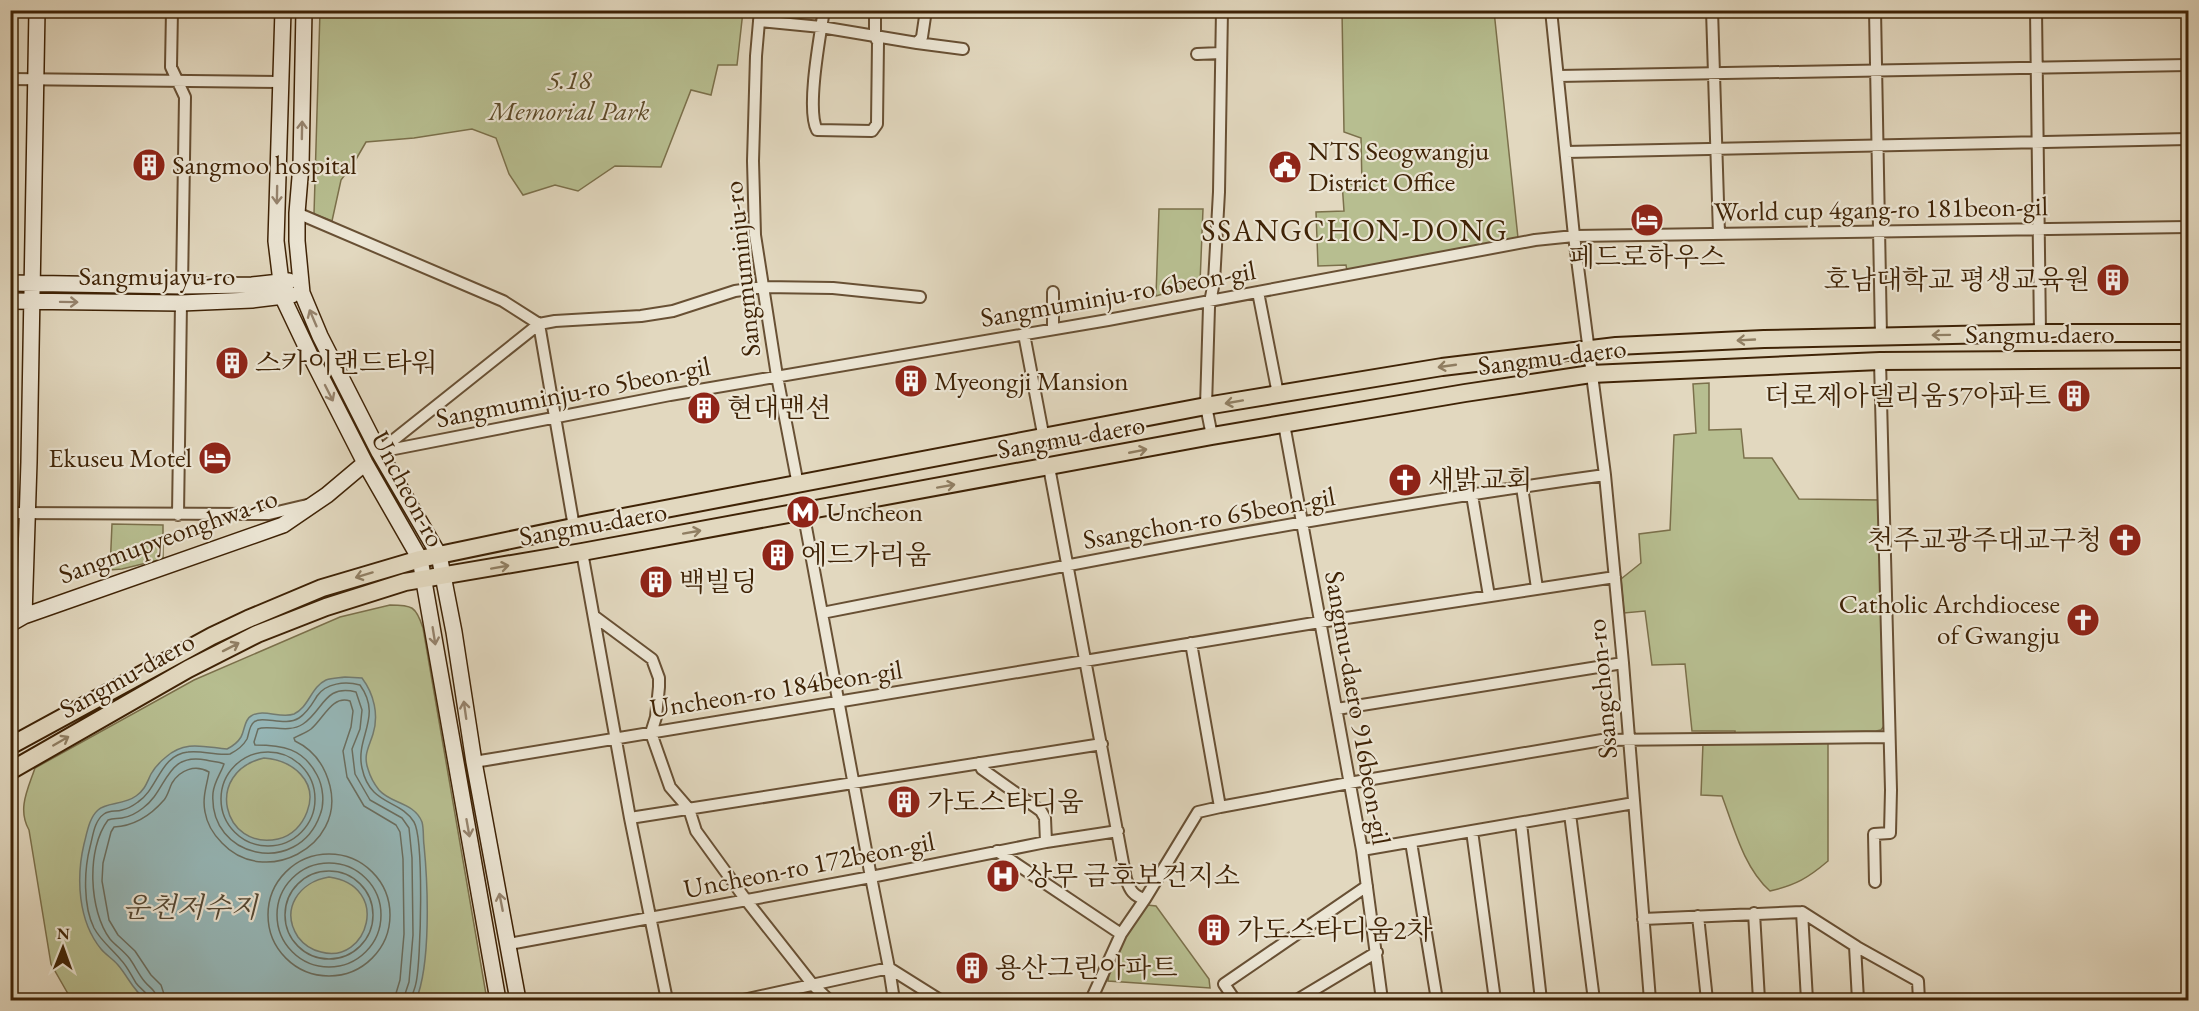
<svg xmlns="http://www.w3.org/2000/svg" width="2199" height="1011" font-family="'EB Garamond','Noto Serif KR',serif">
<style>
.green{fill:#b7be90;stroke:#7b704b;stroke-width:1.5}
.water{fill:#96b8b9;stroke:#737c71;stroke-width:1.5;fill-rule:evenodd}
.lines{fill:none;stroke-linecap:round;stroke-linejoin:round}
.shore{stroke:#6a6e60;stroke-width:1.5}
.street-casing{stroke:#685034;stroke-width:14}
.secondary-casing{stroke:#3f2306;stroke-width:18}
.primary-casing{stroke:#3f2306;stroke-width:20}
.street{stroke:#ece6d5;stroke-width:10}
.secondary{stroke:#ece6d5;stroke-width:15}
.primary{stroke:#e2d8bf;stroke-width:16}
.oneway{stroke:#96846e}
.oneway2{stroke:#907e62}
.labels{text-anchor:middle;stroke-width:4.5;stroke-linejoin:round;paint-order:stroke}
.park-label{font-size:27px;font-style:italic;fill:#5d4a28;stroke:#ece6d5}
.poi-label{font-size:27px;fill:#3f2306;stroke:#ece6d5;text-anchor:start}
.street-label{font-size:27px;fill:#3f2306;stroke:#ece6d5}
.water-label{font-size:28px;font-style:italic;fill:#554833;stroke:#ece6d5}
.quarter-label{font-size:30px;letter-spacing:1.5px;fill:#3f2306;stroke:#ece6d5}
</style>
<rect width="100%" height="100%" fill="#e2d8bf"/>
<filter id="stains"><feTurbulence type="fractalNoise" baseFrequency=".00333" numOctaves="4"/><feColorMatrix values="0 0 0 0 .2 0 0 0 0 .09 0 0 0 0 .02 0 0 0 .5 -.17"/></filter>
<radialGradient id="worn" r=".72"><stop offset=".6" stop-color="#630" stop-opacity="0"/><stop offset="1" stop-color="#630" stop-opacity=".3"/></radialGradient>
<path class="green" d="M320,11V10L743,11L737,65H718L711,95L691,90L661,167L615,166L578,191L555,185L523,195L509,174L496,138L472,129L414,138L366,142L355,161L341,180L332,221L314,214Z
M1342,11H1494L1518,238L1347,271L1346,265L1318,266L1316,212L1344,211L1342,182L1362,187L1361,138L1344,132Z
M1159,209H1203L1200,283L1156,296Z
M1709,383V430L1741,429L1744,458H1772L1799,499L1881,500L1884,726L1881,730L1876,731L1828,732V861C1808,878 1796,885 1770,891C1744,868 1734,828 1722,796L1701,795L1703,743L1735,742V731H1692L1685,664L1652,665L1645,611L1624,613L1621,579L1641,563L1639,534L1670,530L1674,435L1696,433L1693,384Z
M112,524L163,525V559L122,569L110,570Z
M390,605C412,605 416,606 423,628L487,1000L71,999L51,964L29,830C17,809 28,789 35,768L194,680L340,617Z
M1147,905L1156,906L1209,979L1210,988L1108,981C1110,953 1132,927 1147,905Z"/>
<path class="water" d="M345,677L362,678C374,694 379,715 373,734C369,747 363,755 368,769C370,776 375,785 379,790C391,804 414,802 422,822C424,829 423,839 424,845C428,886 431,964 416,1000H146C132,989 129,978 118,965C113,959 106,955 101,949C78,921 76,878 84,844C87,833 89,818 98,810C106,802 124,805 136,796C145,790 147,782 151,774C155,767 161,761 166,757C185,740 204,747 227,749C233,746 238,742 241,737C245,730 244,720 251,716C264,708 280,719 294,714C309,707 311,687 326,680C332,678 339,678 345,677ZM264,758C292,760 319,781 307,812C302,825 292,836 278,839C223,851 203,772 264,758ZM329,877C392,886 368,965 321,952C312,950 304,945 298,937C280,909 299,882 329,877Z"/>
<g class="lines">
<path class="shore" d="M221 799a47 47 0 1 1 94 0a47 47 0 1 1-94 0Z
M268 915a61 61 0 1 1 122 0a61 61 0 1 1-122 0Z
M277 915a52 52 0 1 1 104 0a52 52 0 1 1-104 0Z
M285 915a44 44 0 1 1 88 0a44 44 0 1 1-88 0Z
M149,1000C148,992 141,990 136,983C131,975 127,966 121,960C112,949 101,941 94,928C83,906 84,870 90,847C93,836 94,821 104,814C110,810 116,812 122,810C127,809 134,805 138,802C158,789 160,755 188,752C202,750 216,756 230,754C236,751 243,746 247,739C249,734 249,726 254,722C263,715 285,727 299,718C308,712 312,704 317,696C326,683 345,681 360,685C383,717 355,737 362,768C370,806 400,799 414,822C424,839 421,961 416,983C415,989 412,994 411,1000
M157,1000C156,990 151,989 145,982C139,975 135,966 130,959C124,951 116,946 110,939C89,911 86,849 108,820C113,818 117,819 122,818C129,817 138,812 143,808C168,790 165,752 206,760C212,762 218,761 224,764C221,773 214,782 213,793C208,859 298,877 320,815C325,803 323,786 317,775C303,748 282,745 255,745L254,742L258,729C267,724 288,734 303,724C324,710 324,684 356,692L362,710L360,729L352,749L355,774L370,800L402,818L409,828L412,858L413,935L409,982L403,1000
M166,1000L161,985L151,975L135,951L118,935L109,920L102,881L103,863L111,832L114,827C134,826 151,815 164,800C168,795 169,789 172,783C180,770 195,764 209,772C207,785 202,797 205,812C207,824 214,835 222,843C264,888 345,847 330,786C325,766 314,750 295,741L294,738C299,735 306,733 311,729C324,718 332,695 350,701L353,711L351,727L343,751L347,777L364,806L396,825L400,832L403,859L404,934L400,980L394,1000"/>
<defs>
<path id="street" d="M172,10L171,67L185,97L182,286
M760,10L756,56L753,161L755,235L777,376L798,485
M824,10C820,36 806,110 817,130L872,131L877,124L878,42L875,37V10
M1551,10L1574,236L1605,475L1623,663L1650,1000
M1712,10L1719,234
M1875,10L1881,336
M2036,10L2040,333
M759,21L821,27L917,43L922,37L926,10
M917,43L963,49
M1197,54L1221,53
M1558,76L2188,65
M10,79L280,82
M1566,152L2188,139
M297,213L503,301L539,324L574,527
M1053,292V329
M1258,292L1278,394
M1024,334L1044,439
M1284,424L1362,850L1382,1000
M1212,436L1206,406L1209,307L1214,282L1219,192L1222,10
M381,450L539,324L555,321L641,316L673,311L735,291L763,287L833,288L920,297
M379,452L670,395L1108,320L1535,240L1574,236L2188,227
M1049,467L1126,879C1130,890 1133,896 1145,899
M1522,487L1537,588
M1472,495L1489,596
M803,511L871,877L889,968L894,1000
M10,513L269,514L307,505
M178,515L181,303
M582,552L630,818L667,1000
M822,613C1082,562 1342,511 1605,475
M594,616L652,659L659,678V687L656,717L651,733L670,787L689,809L696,831L746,900L813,985L829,1000
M1191,643L1220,807L1349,783L1602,740L1888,737
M1337,709L1623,663
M474,762L1320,622L1615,577
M979,763L982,769L1041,811L1045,818L1046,842
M1570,814L1594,1000
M630,818L1102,744
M1521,823L1541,1000
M1472,831L1495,1000
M1411,842L1437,1000
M1362,850L1634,803
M997,851L1121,934
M1875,882L1874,834L1890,833L1891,790L1880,361
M1802,912L1807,1000
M1754,913L1759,1000
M1698,916L1707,1000
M1643,919L1802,912L1857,947L1918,981L1919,1000
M509,944L871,877L1046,842L1118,831
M1855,946L1858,1000
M743,1000L889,968L940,1000
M793,1000L796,989
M1091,1000L1121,934L1145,899L1198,812L1220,807
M1235,1000L1224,984L1367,886
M1297,1000L1377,952"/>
<path id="secondary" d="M283,10L276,241L283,298L311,357L365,463L420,559L498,1000
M304,10L301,165L297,213V241L302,293L320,336L379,452L439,555L454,632L474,762L518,1000
M10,283L182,286L252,285L289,281
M10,301L181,303L252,300L292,295
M24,616L29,462L37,10
M10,624L24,616L283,525L327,495L365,463"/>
<path id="primary" d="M10,746L212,636L248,619L322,588L420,559L592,523L1206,406L1442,367L1616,346L1764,339L2040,333H2188
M10,771L188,669L257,634L326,607L405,582L582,552L1212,436L1465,393L1591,374L1880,361L2188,359"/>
</defs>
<use href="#street" class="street-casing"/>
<use href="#secondary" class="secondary-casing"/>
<use href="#primary" class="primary-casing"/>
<use href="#street" class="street"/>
<use href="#secondary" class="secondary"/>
<use href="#primary" class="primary"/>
</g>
<defs><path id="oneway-shaft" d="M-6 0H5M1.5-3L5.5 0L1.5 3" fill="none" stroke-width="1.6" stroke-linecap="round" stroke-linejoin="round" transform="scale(1.5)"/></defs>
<g class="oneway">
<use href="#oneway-shaft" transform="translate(302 130) rotate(-89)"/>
<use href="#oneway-shaft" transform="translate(277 195) rotate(91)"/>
<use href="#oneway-shaft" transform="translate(69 302) rotate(1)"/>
<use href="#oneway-shaft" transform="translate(313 318) rotate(-113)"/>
<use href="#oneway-shaft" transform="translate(329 393) rotate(63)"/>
<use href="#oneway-shaft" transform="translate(434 636) rotate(81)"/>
<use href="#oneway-shaft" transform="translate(465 710) rotate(-98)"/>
<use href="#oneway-shaft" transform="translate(468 828) rotate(80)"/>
<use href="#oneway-shaft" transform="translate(501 902) rotate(-101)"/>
</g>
<g class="oneway2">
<use href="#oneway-shaft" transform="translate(1941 335) rotate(179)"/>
<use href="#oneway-shaft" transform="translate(1746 340) rotate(177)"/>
<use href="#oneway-shaft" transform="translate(1447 366) rotate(172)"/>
<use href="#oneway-shaft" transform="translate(1234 402) rotate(170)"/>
<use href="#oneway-shaft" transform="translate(1138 451) rotate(-11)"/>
<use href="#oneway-shaft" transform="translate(946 486) rotate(-10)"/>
<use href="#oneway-shaft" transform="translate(692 532) rotate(-10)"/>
<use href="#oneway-shaft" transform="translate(500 567) rotate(-10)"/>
<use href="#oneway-shaft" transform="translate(364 575) rotate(163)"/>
<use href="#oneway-shaft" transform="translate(231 647) rotate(-27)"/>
<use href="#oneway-shaft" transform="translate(61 741) rotate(-30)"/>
</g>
<defs>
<symbol id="building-disc" viewBox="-11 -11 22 22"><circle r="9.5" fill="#8f2418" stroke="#ece6d5"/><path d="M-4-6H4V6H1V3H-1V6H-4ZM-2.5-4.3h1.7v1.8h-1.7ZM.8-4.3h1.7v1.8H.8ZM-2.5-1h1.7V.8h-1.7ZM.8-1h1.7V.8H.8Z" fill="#fff"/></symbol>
<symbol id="civic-disc" viewBox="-11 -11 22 22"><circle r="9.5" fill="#8f2418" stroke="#ece6d5"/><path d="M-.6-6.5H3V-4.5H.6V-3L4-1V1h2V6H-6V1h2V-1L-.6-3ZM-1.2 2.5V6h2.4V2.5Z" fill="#fff"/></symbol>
<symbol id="hotel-disc" viewBox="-11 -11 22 22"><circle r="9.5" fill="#8f2418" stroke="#ece6d5"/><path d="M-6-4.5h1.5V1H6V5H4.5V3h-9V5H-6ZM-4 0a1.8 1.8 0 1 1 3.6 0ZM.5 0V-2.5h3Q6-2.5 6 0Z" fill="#fff"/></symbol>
<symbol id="church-disc" viewBox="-11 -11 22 22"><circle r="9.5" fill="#8f2418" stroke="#ece6d5"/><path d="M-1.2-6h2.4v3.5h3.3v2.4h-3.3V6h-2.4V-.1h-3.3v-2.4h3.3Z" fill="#fff"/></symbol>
<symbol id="metro-disc" viewBox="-11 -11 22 22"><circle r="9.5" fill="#8f2418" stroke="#ece6d5"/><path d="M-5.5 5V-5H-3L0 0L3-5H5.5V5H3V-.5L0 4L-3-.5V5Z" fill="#fff"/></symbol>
<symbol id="hospital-disc" viewBox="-11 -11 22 22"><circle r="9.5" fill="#8f2418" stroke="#ece6d5"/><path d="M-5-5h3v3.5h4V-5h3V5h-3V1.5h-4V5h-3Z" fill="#fff"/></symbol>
</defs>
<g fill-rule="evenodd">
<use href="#building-disc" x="130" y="146" width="38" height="38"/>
<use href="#civic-disc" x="1266" y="148" width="38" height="38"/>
<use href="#hotel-disc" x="1628" y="201" width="38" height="38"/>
<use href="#building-disc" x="2094" y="261" width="38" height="38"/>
<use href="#building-disc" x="213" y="344" width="38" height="38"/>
<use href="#building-disc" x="892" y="362" width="38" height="38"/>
<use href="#building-disc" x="2055" y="377" width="38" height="38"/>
<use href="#building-disc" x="685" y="389" width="38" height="38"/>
<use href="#hotel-disc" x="196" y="439" width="38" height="38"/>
<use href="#church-disc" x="1386" y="461" width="38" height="38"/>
<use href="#metro-disc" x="784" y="493" width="38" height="38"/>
<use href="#church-disc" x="2106" y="521" width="38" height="38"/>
<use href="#building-disc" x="759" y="536" width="38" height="38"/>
<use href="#building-disc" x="637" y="563" width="38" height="38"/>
<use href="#church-disc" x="2064" y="601" width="38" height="38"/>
<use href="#building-disc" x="885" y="783" width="38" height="38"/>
<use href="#hospital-disc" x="984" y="857" width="38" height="38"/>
<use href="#building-disc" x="1195" y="911" width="38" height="38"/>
<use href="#building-disc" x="953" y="949" width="38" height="38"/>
</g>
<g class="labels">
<g class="park-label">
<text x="569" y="89">5.18<tspan x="569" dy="31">Memorial Park</tspan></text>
</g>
<g class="poi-label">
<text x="1308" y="160">NTS Seogwangju<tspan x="1308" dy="31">District Office</tspan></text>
<text x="172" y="174">Sangmoo hospital</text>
<text x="1647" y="266" text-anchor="middle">페드로하우스</text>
<text x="2090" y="289" text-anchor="end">호남대학교 평생교육원</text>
<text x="255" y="372">스카이랜드타워</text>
<text x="934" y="390">Myeongji Mansion</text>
<text x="2051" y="405" text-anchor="end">더로제아델리움57아파트</text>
<text x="727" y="417">현대맨션</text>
<text x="192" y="467" text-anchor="end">Ekuseu Motel</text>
<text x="1428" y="489">새밝교회</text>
<text x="826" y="521">Uncheon</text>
<text x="2102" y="549" text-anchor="end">천주교광주대교구청</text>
<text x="801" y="564">에드가리움</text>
<text x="679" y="591">백빌딩</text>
<text x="2060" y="613" text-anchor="end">Catholic Archdiocese<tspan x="2060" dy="31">of Gwangju</tspan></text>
<text x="927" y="811">가도스타디움</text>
<text x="1026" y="885">상무 금호보건지소</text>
<text x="1237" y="939">가도스타디움2차</text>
<text x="995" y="977">용산그린아파트</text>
</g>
<g class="street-label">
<text transform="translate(1881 209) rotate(-1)" y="9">World cup 4gang-ro 181beon-gil</text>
<text transform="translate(742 269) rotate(-96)" y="9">Sangmuminju-ro</text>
<text x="157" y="285">Sangmujayu-ro</text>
<text transform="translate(1118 294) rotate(-10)" y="9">Sangmuminju-ro 6beon-gil</text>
<text x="2040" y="343">Sangmu-daero</text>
<text transform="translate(1552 357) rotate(-7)" y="9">Sangmu-daero</text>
<text transform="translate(573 392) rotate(-11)" y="9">Sangmuminju-ro 5beon-gil</text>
<text transform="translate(1071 437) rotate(-10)" y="9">Sangmu-daero</text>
<text transform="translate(408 489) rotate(62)" y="9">Uncheon-ro</text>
<text transform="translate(1209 518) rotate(-10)" y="9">Ssangchon-ro 65beon-gil</text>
<text transform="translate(593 524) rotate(-10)" y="9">Sangmu-daero</text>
<text transform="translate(168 536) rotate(-20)" y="9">Sangmupyeonghwa-ro</text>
<text transform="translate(127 675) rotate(-29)" y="9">Sangmu-daero</text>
<text transform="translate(776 689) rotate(-9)" y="9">Uncheon-ro 184beon-gil</text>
<text transform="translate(1602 689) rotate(-95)" y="9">Ssangchon-ro</text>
<text transform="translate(1358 708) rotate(80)" y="9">Sangmu-daero 916beon-gil</text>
<text transform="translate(809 865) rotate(-11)" y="9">Uncheon-ro 172beon-gil</text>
</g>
<g class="water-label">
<text x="190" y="917">운천저수지</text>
</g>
<g class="quarter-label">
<text x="1355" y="241">SSANGCHON-DONG</text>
</g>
</g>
<rect width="2199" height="1011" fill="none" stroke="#e2d8bf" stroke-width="36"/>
<rect x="12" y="12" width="2175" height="987" fill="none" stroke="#3f2306" stroke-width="3"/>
<rect x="18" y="18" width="2163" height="975" fill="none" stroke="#3f2306" stroke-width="1.5"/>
<g transform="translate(63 948) rotate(1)" stroke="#ece6d5" stroke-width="4.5" paint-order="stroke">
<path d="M0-4.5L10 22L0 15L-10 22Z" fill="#3f2306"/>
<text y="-9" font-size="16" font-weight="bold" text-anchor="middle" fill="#3f2306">N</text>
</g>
<rect width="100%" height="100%" filter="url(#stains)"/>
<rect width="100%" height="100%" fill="url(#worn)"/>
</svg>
